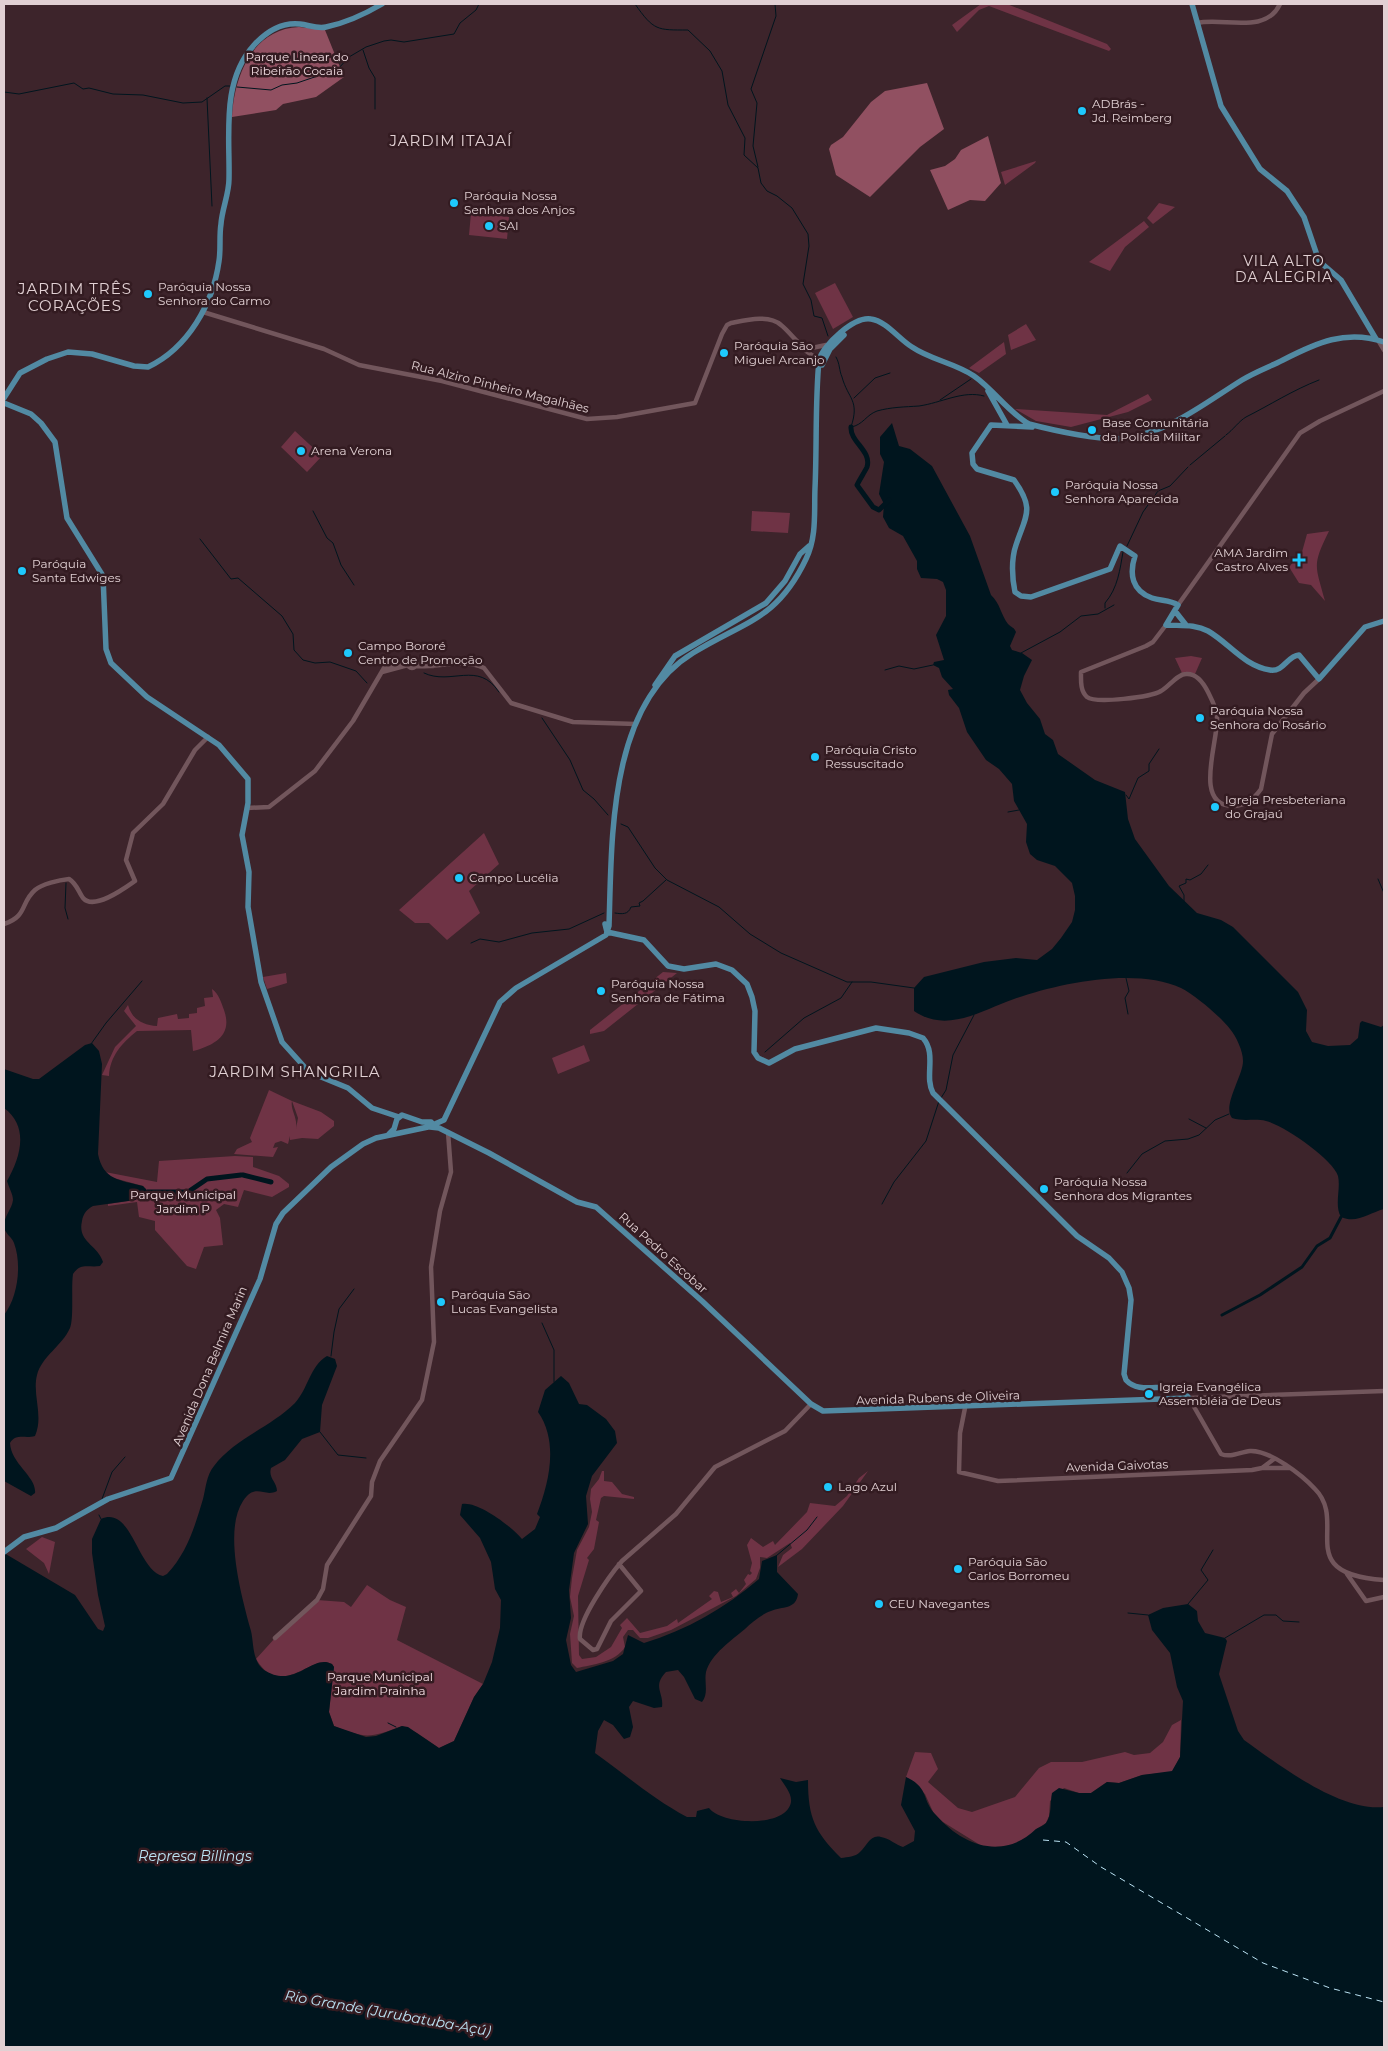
<svg xmlns="http://www.w3.org/2000/svg" width="1388" height="2051" font-family="Montserrat,sans-serif">
<style>
.green{fill:#6f3345}
.forest{fill:#915061}
.water{fill:#00151e}
.lines{fill:none;stroke-linecap:round;stroke-linejoin:round}
.stream{stroke:#00151e;stroke-width:1}
.canal{stroke:#00151e;stroke-width:3}
.river{stroke:#00151e;stroke-width:5}
.ferry{stroke:#bbe3f4;stroke-width:1;stroke-dasharray:6 5;stroke-linecap:butt}
.minor{stroke:#72565c;stroke-width:4.5}
.major{stroke:#528aa3;stroke-width:5.5}
.poi-dot{fill:#1ec9fd;stroke:#331b21;stroke-width:2}
.labels{text-anchor:middle;stroke-width:5;stroke-linejoin:round;paint-order:stroke}
.park-label{font-size:12px;fill:#f2dde2;stroke:#331b21}
.poi-label{font-size:12px;fill:#e1d0d3;stroke:#331b21;text-anchor:start}
.street-label{font-size:12px;fill:#e1d0d3;stroke:#331b21}
.neighbourhood-label{font-size:14px;letter-spacing:1px;fill:#e1d0d3;stroke:#331b21}
.water-label{font-size:14px;font-style:italic;fill:#bbe3f4;stroke:#331b21}
.quarter-label{font-size:15px;letter-spacing:1px;fill:#e1d0d3;stroke:#331b21}
</style>
<rect width="100%" height="100%" fill="#3d242b"/>
<path class="green" d="M981,4H1007L1107,44L1111,49L1109,51L989,6L979,10L957,32L952,25Z
M1036,161L1035,163L1005,185L1001,172Z
M1159,203L1175,207L1153,224L1147,218Z
M471,213L509,217L507,239L469,235Z
M1144,221L1149,227L1125,247L1110,271L1089,262Z
M835,283L853,317L833,329L815,293Z
M1026,324L1036,340L1011,350L1008,335Z
M1004,342L1006,354L979,373L969,368Z
M1148,394L1152,400L1128,412L1071,427L1036,421L1015,409L1107,415Z
M295,431L322,456L307,472L281,447Z
M752,511L790,513L788,533L751,531Z
M1329,531C1312,566 1315,564 1325,601L1311,585L1299,583L1289,567L1302,552L1307,534Z
M1191,656L1202,658L1195,674L1182,673L1175,658Z
M484,833L499,864L469,891L480,913L447,940L429,923H415L399,910Z
M663,972L677,973L604,1031L590,1034V1030Z
M286,973L287,983L267,989L263,977Z
M212,989C219,994 221,1002 224,1010C233,1035 215,1045 193,1051L191,1030L137,1031C122,1043 110,1056 109,1076L102,1075L115,1047L136,1026L124,1011L128,1005C132,1019 142,1025 157,1026L158,1018L177,1014L178,1019L189,1018V1014L197,1013V1008L205,1006L204,998L213,997Z
M584,1045L590,1061L558,1074L552,1058Z
M269,1090L292,1101C290,1109 298,1118 296,1129L298,1118L292,1101L321,1112L334,1121V1126L318,1139L302,1138L290,1140V1136L288,1144L281,1141L275,1143L273,1148L278,1147L273,1157L234,1154L237,1149L252,1142L250,1138Z
M235,1156L253,1157V1167L279,1176L289,1184V1187L272,1197L244,1190L238,1207L224,1204L216,1210L220,1218L223,1245L204,1247L196,1269L187,1266L155,1230V1221L139,1217L137,1202L108,1206V1204L135,1200L146,1194L143,1186L110,1177L105,1172L157,1182L159,1161Z
M602,1471H604V1481L612,1482L622,1494L634,1497V1499L604,1496L601,1498L596,1520L599,1522L594,1549L587,1558L589,1560L578,1596L579,1655L582,1659L596,1657L611,1647L622,1628L620,1625L627,1618L640,1633L667,1626L677,1619L678,1623L712,1599L709,1596L714,1591L718,1592L721,1602L733,1597L731,1593L736,1589L739,1593L746,1584L744,1580L748,1574L750,1575L752,1573L750,1571L752,1563L747,1545L751,1538L763,1547L773,1541L775,1545L807,1512L810,1503L835,1506L847,1496L859,1478L868,1471L843,1506L802,1549L778,1567L783,1555L792,1548L790,1543L767,1558L760,1557V1568L756,1579L736,1596L671,1630L648,1638H640L633,1630H628L623,1637L625,1647C616,1662 592,1665 577,1668L572,1663L570,1634L574,1616L570,1597L572,1578L577,1550L589,1527L592,1512L590,1499L591,1489L599,1479Z
M42,1537L55,1542L49,1574L44,1563L26,1549Z
M367,1585L390,1600L406,1607L397,1640L483,1684L474,1697L454,1741L439,1748L417,1733L402,1726C370,1738 366,1739 334,1726L329,1712L334,1667L332,1664C312,1653 281,1701 256,1659L275,1638L317,1600L344,1602L351,1607Z
M1181,1720L1180,1757L1172,1772L1142,1775L1119,1783L1107,1782L1091,1793H1079L1064,1788L1050,1801L1049,1816L1046,1823L1035,1830L1033,1835L1013,1845L985,1848L943,1822L934,1814L925,1794L906,1777L915,1752L931,1753L938,1769L928,1782L958,1808L972,1812L1015,1797L1039,1768L1051,1762H1082L1125,1752L1134,1755L1150,1753L1163,1742L1172,1725Z"/>
<path class="forest" d="M299,27L325,30L344,77L316,97L283,104L276,110L232,117C234,77 252,29 299,27Z
M927,83L944,129L920,147L870,197L836,175L829,149L831,145L843,137L871,102L885,91Z
M988,136L1001,183L985,201L970,200L948,210L930,170L945,166L955,159L961,150Z"/>
<path class="water" d="M892,423L899,446L910,449L932,466L970,536L991,595C1000,603 1001,615 1008,624C1012,628 1014,627 1016,632L1010,646L1012,650L1022,653L1032,660L1024,676L1020,690L1027,703L1040,719L1045,734L1053,740L1058,754L1095,780L1125,792L1128,819L1135,839L1169,886L1197,913L1221,920L1233,927L1298,992L1307,1010L1306,1031L1312,1042L1328,1046L1350,1045L1358,1038L1360,1023L1362,1021L1381,1027L1384,1025V1209C1369,1213 1357,1224 1341,1217C1334,1205 1341,1189 1338,1176C1333,1159 1283,1125 1266,1121C1255,1118 1244,1122 1232,1118C1222,1106 1243,1076 1243,1061C1243,1051 1236,1036 1230,1029C1221,1017 1195,995 1181,988C1136,967 1059,983 1014,999C982,1010 947,1034 914,1011V988L924,977L984,962L1016,958L1037,960L1052,949L1061,938L1072,922L1075,910V896L1072,883L1055,866L1037,860L1030,854L1026,842L1027,824L1014,801L1012,784L999,769L986,760L967,732L959,708L949,695L948,690L953,689L942,677L939,668L933,665L934,662L944,660L936,635L946,616V590L943,582L937,579L921,578L917,569V561L903,536L889,528L883,517L884,504L879,494L884,462L880,454V437Z
M92,1043L99,1051L102,1064L98,1154C103,1180 120,1180 143,1186L146,1189V1194L135,1200L93,1206C87,1209 83,1214 82,1221C77,1242 98,1245 103,1262L100,1266C88,1268 81,1262 73,1274C71,1287 74,1318 70,1328C62,1346 42,1356 37,1375C32,1395 44,1416 35,1436C25,1439 16,1433 10,1443C11,1464 37,1477 35,1493L31,1496L4,1481V1315C18,1297 22,1264 14,1243C12,1237 4,1233 4,1226C4,1216 12,1209 13,1200C13,1194 9,1188 7,1181C20,1158 30,1127 4,1108V1069L33,1079H39L85,1045Z
M327,1356L335,1359L337,1366L322,1405L320,1432L302,1439L285,1460L271,1468C268,1478 277,1482 277,1491C264,1498 256,1482 243,1501C223,1531 242,1598 251,1631C254,1644 252,1661 264,1670C295,1690 312,1653 332,1664L334,1667L329,1712L334,1726L366,1737L376,1736L402,1726L408,1727L439,1748L454,1741L474,1697L483,1684L492,1662L500,1628L501,1600L495,1589L491,1562L480,1538L460,1515L462,1504C478,1501 511,1526 522,1539L535,1529L540,1517L537,1514C549,1483 559,1442 538,1412L545,1390L561,1376L569,1383L579,1404L587,1405L606,1419L615,1431L617,1443L592,1476L586,1496L588,1524L574,1553L569,1590L571,1618L566,1640L571,1665L576,1672L613,1661L623,1654L628,1635L644,1643C687,1630 725,1608 759,1579L762,1561L777,1555V1572L798,1594C796,1610 782,1606 771,1611C762,1614 752,1622 745,1629C732,1640 711,1654 706,1672C704,1682 709,1694 702,1702L695,1699L684,1677L678,1670L666,1672C652,1687 664,1692 662,1707L654,1708L633,1701L629,1707L633,1727L630,1737L624,1739L613,1725L604,1720L598,1731L595,1753C626,1775 653,1799 687,1817H696L697,1811L709,1808C722,1825 787,1828 791,1802C792,1793 784,1785 780,1778L796,1782L808,1780C808,1818 815,1832 841,1858C848,1857 855,1857 860,1852C867,1846 870,1834 881,1837C889,1838 896,1845 903,1847L914,1841L915,1831L901,1805L906,1777C930,1788 921,1800 936,1815C964,1847 1004,1860 1036,1829C1039,1827 1043,1826 1046,1823C1052,1815 1050,1802 1052,1793L1059,1788L1079,1793H1091L1107,1782L1119,1783L1142,1775L1172,1771L1180,1757L1183,1701L1177,1687L1170,1653L1152,1630L1148,1615L1163,1608L1188,1604L1197,1611L1198,1621L1205,1633L1225,1638L1227,1641L1219,1674L1238,1731L1244,1740C1279,1765 1340,1812 1384,1807V2047H4V1553L75,1595L98,1629L103,1631L105,1626L98,1595L92,1553V1539L101,1519C132,1505 137,1570 163,1576L167,1574C187,1553 195,1526 203,1499C206,1488 206,1476 214,1466C234,1439 271,1427 295,1403C308,1389 310,1366 327,1356Z"/>
<g class="lines">
<path class="stream" d="M635,4C654,31 657,30 688,30L710,51L722,71L728,105L745,138L744,155L758,168L761,183L767,191L777,196L792,208L808,234L809,246L803,284L811,300L814,316L822,318L828,336
M363,50L369,68L375,78V109
M237,87L271,90L282,85L297,83L338,69L349,57L366,47L384,41L391,40L404,42L454,34L460,23L476,10L479,4
M4,92L19,94L74,83L83,89L89,88L113,94L143,95L183,103L202,102L225,86H230
M207,98L212,206
M758,167L753,146L757,103L751,89L776,16L775,4
M836,357C840,364 839,370 842,377C848,399 860,400 851,427C863,425 866,415 877,411C891,407 905,407 919,406C941,403 963,390 984,396
M854,398L875,378L890,373
M940,400L971,379
M1226,435C1233,430 1239,421 1246,417C1270,405 1293,390 1319,380
M1190,465L1225,436
M313,511L327,538L333,543L341,565L354,585
M200,539L231,579L238,578L282,616L293,634L294,650L303,660L315,663L330,662L356,671L367,683
M1127,546L1143,512L1158,491L1170,486L1188,467
M1105,608V603C1118,588 1120,569 1123,552
M1021,653L1060,632L1081,616L1098,614L1114,605
M885,670L899,666L914,669L933,665
M424,673C451,686 478,660 499,692
M542,718L570,760L583,790L594,799L608,815
M1126,795L1129,799L1138,778L1149,771V764L1159,749
M1008,812L1019,810
M621,824L628,827L655,868L667,880L719,907L750,934L781,953L847,982H871L914,988
M1378,879L1384,893
M66,883L65,908L68,919
M1184,902V895L1179,886L1186,883V879L1190,880L1201,874L1208,865
M615,913C622,914 628,915 631,907L640,906L639,903L643,901L666,880
M471,943L480,939L499,942L532,933L569,929L604,913
M1126,978L1129,991L1125,998L1128,1014
M91,1044L106,1023L142,981
M765,1052L804,1018L841,998L852,982
M941,1098L946,1090L953,1055L974,1015
M1189,1119L1206,1128
M1127,1173L1142,1154L1165,1141L1188,1139L1199,1135L1215,1120L1229,1114
M882,1204L894,1182L926,1141L939,1101
M542,1323L554,1350V1382
M331,1356L334,1332L339,1309L354,1289
M320,1432L338,1455L366,1458
M102,1499L112,1472L125,1457
M99,1515L101,1519
M776,1556L807,1530L817,1517
M1188,1604L1208,1580L1201,1570L1213,1550
M1128,1613L1148,1615
M1225,1638L1264,1615H1276L1283,1621L1299,1622
M388,1723L396,1727"/>
<path class="canal" d="M1222,1315L1260,1295L1302,1267L1317,1246L1330,1238L1341,1217"/>
<path class="river" d="M851,427C850,442 872,451 867,467C864,473 860,479 857,485L873,507L879,510L889,500
M243,1175L271,1182
M147,1192H188L207,1179L241,1175"/>
<path class="ferry" d="M1043,1840L1066,1842L1101,1867L1263,1963L1330,1988L1384,2002"/>
<path class="minor" d="M1197,23C1223,17 1266,35 1280,4
M203,312L324,349L359,365L442,381L587,419L617,417L695,403L722,334L727,325L731,323C746,320 769,314 781,325C791,333 796,343 807,349L826,345
M1378,340L1384,350
M803,349L819,360
M1178,605L1300,433L1320,421L1384,391
M1166,625L1153,642L1146,646L1081,672C1081,680 1080,691 1087,697C1096,704 1151,697 1161,691C1169,687 1177,674 1186,674C1197,673 1204,684 1208,692C1212,700 1217,709 1217,717C1219,740 1192,806 1233,806C1246,806 1254,799 1261,789L1272,734L1304,693L1319,679
M408 664a4 4 0 1 1 8 0a4 4 0 1 1-8 0Z
M416,661L433,666
M415,666C436,668 464,658 484,668L511,703L573,722L636,724
M382,672L408,665
M247,808L269,807L315,771L353,721L384,668L410,660
M4,924C28,916 20,903 35,890C42,884 59,880 69,879C77,884 78,891 83,898C94,911 125,888 135,881L126,860L133,833L163,804L195,750L208,737
M1189,1398L1221,1454C1231,1458 1240,1452 1250,1451C1270,1450 1302,1475 1315,1489C1349,1523 1291,1574 1384,1580
M1189,1398L1384,1391
M965,1408L960,1433L959,1472L998,1481L1252,1470L1262,1468L1274,1459
M1262,1468H1289
M619,1564L641,1591L611,1621L597,1649L593,1650L580,1639C577,1621 610,1575 622,1561L676,1514L715,1467L785,1431L811,1404
M1347,1574L1366,1601L1384,1597
M275,1638L317,1600L323,1589L327,1565L371,1496L372,1482L380,1461L422,1400L434,1342L431,1267L440,1211L451,1172L448,1132"/>
<path class="major" d="M1192,4L1221,106L1260,169L1287,191L1304,217L1319,261L1341,280L1376,339
M822,365L830,349L844,335
M988,391L1007,425
M4,398L20,373L47,359L68,352L92,354L134,366L148,367C188,348 213,304 219,261C221,249 219,236 221,224C222,209 229,194 229,179C230,135 221,81 254,45C266,32 282,22 300,24C309,25 317,29 326,27C346,23 365,14 382,4
M4,403L31,414L41,423L55,442L67,518L103,576L106,649L111,663L147,697L219,745L248,779V803L242,835L249,872L248,907L261,982L282,1042L309,1072L348,1088L372,1108L399,1117
M1032,427L991,425L972,453L973,464L977,469L1014,480C1035,509 1026,515 1016,545C1011,559 1012,578 1015,592L1021,596L1031,597L1110,569L1120,546L1135,556C1129,574 1132,591 1152,598C1161,601 1170,600 1178,605L1166,625
M1175,611L1186,625
M1166,625C1180,626 1195,624 1208,631C1229,643 1244,666 1270,670C1284,672 1287,656 1299,655L1319,679L1365,627L1384,621
M655,685L675,656L766,603L785,581L800,554L809,546
M605,924L607,932L644,940L668,966L684,969L716,964L732,970L747,984L752,997L755,1011L754,1052L758,1058L769,1063L795,1049L876,1028L909,1033L923,1038C937,1054 924,1076 933,1093L1077,1236L1109,1258L1122,1272L1129,1288L1131,1300L1124,1374L1126,1380C1142,1398 1173,1376 1189,1398
M430,1127L439,1128L489,1153L577,1202L596,1207L702,1301L811,1404L823,1411L1189,1398
M389,1134L394,1129L397,1119L402,1115L422,1122H431
M4,1552L24,1537L56,1528L108,1499L171,1478L260,1279L276,1224L283,1213L331,1167L363,1144L376,1138L428,1127L444,1120L500,1002L516,988L606,935L609,926C612,838 608,705 693,653C745,621 777,620 806,559C817,537 814,511 815,488C817,445 815,402 819,360C823,345 854,316 871,319C886,321 899,339 912,347C931,360 955,363 974,376C994,390 1008,412 1029,424C1052,430 1104,442 1127,438C1171,431 1205,403 1242,380C1255,372 1269,367 1283,360C1316,343 1346,329 1384,342"/>
</g>
<g class="poi-dot">
<circle cx="1082" cy="111" r="5"/>
<circle cx="454" cy="203" r="5"/>
<circle cx="489" cy="226" r="5"/>
<circle cx="148" cy="294" r="5"/>
<circle cx="724" cy="353" r="5"/>
<circle cx="1092" cy="430" r="5"/>
<circle cx="301" cy="451" r="5"/>
<circle cx="1055" cy="492" r="5"/>
<path d="M1296.5 552.5h5v5h5v5h-5v5h-5v-5h-5v-5h5z"/>
<circle cx="22" cy="571" r="5"/>
<circle cx="348" cy="653" r="5"/>
<circle cx="1200" cy="718" r="5"/>
<circle cx="815" cy="757" r="5"/>
<circle cx="1215" cy="807" r="5"/>
<circle cx="459" cy="878" r="5"/>
<circle cx="601" cy="991" r="5"/>
<circle cx="1044" cy="1189" r="5"/>
<circle cx="441" cy="1302" r="5"/>
<circle cx="1149" cy="1394" r="5"/>
<circle cx="828" cy="1487" r="5"/>
<circle cx="958" cy="1569" r="5"/>
<circle cx="879" cy="1604" r="5"/>
</g>
<g class="labels">
<g class="park-label">
<text x="297" y="61">Parque Linear do<tspan x="297" dy="14">Ribeirão Cocaia</tspan></text>
<text x="183" y="1199">Parque Municipal<tspan x="183" dy="14">Jardim P</tspan></text>
<text x="380" y="1681">Parque Municipal<tspan x="380" dy="14">Jardim Prainha</tspan></text>
</g>
<g class="poi-label">
<text x="1092" y="108">ADBrás -<tspan x="1092" dy="14">Jd. Reimberg</tspan></text>
<text x="464" y="200">Paróquia Nossa<tspan x="464" dy="14">Senhora dos Anjos</tspan></text>
<text x="499" y="230">SAI</text>
<text x="158" y="291">Paróquia Nossa<tspan x="158" dy="14">Senhora do Carmo</tspan></text>
<text x="734" y="350">Paróquia São<tspan x="734" dy="14">Miguel Arcanjo</tspan></text>
<text x="1102" y="427">Base Comunitária<tspan x="1102" dy="14">da Polícia Militar</tspan></text>
<text x="311" y="455">Arena Verona</text>
<text x="1065" y="489">Paróquia Nossa<tspan x="1065" dy="14">Senhora Aparecida</tspan></text>
<text x="1288" y="557" text-anchor="end">AMA Jardim<tspan x="1288" dy="14">Castro Alves</tspan></text>
<text x="32" y="568">Paróquia<tspan x="32" dy="14">Santa Edwiges</tspan></text>
<text x="358" y="650">Campo Bororé<tspan x="358" dy="14">Centro de Promoção</tspan></text>
<text x="1210" y="715">Paróquia Nossa<tspan x="1210" dy="14">Senhora do Rosário</tspan></text>
<text x="825" y="754">Paróquia Cristo<tspan x="825" dy="14">Ressuscitado</tspan></text>
<text x="1225" y="804">Igreja Presbeteriana<tspan x="1225" dy="14">do Grajaú</tspan></text>
<text x="469" y="882">Campo Lucélia</text>
<text x="611" y="988">Paróquia Nossa<tspan x="611" dy="14">Senhora de Fátima</tspan></text>
<text x="1054" y="1186">Paróquia Nossa<tspan x="1054" dy="14">Senhora dos Migrantes</tspan></text>
<text x="451" y="1299">Paróquia São<tspan x="451" dy="14">Lucas Evangelista</tspan></text>
<text x="1159" y="1391">Igreja Evangélica<tspan x="1159" dy="14">Assembléia de Deus</tspan></text>
<text x="838" y="1491">Lago Azul</text>
<text x="968" y="1566">Paróquia São<tspan x="968" dy="14">Carlos Borromeu</tspan></text>
<text x="889" y="1608">CEU Navegantes</text>
</g>
<g class="street-label">
<text transform="translate(500 387) rotate(14)" y="4">Rua Alziro Pinheiro Magalhães</text>
<text transform="translate(663 1253) rotate(42)" y="4">Rua Pedro Escobar</text>
<text transform="translate(210 1366) rotate(-67)" y="4">Avenida Dona Belmira Marin</text>
<text transform="translate(938 1398) rotate(-2)" y="4">Avenida Rubens de Oliveira</text>
<text transform="translate(1117 1466) rotate(-2)" y="4">Avenida Gaivotas</text>
</g>
<g class="neighbourhood-label">
<text x="1284" y="266">VILA ALTO<tspan x="1284" dy="16">DA ALEGRIA</tspan></text>
</g>
<g class="water-label">
<text x="195" y="1861">Represa Billings</text>
<text transform="translate(388 2013) rotate(10)" y="5">Rio Grande (Jurubatuba-Açú)</text>
</g>
<g class="quarter-label">
<text x="451" y="146">JARDIM ITAJAÍ</text>
<text x="75" y="294">JARDIM TRÊS<tspan x="75" dy="17">CORAÇÕES</tspan></text>
<text x="295" y="1077">JARDIM SHANGRILA</text>
</g>
</g>
<rect width="1388" height="2051" fill="none" stroke="#e1d0d3" stroke-width="10"/>
</svg>
